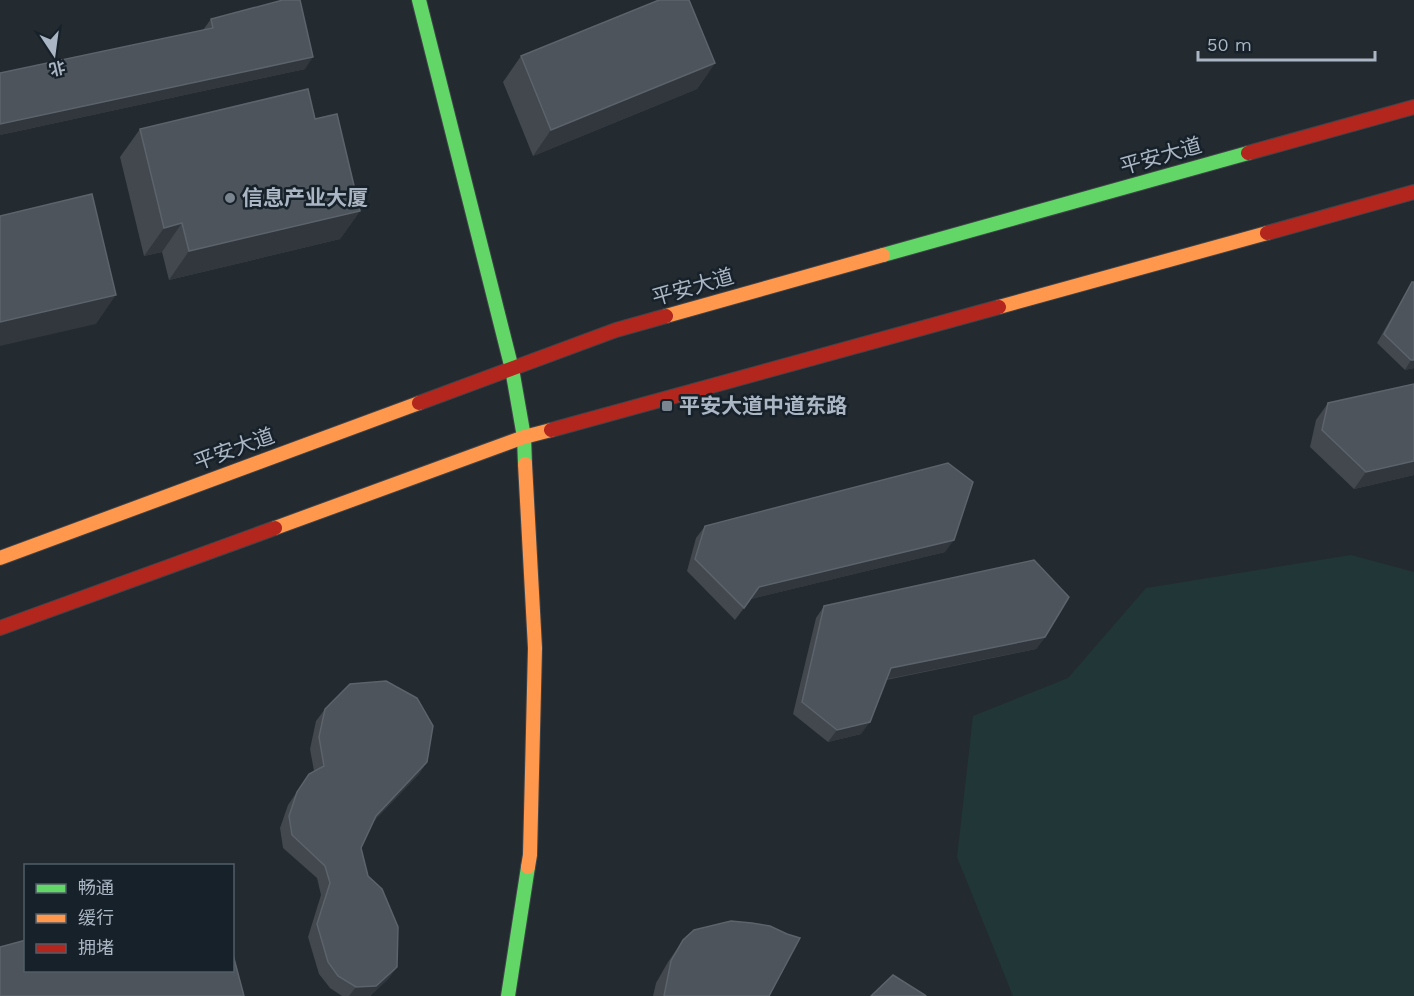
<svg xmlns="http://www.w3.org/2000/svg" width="1414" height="996" font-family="'Work Sans','Noto Sans SC',sans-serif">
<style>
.green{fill:#213637}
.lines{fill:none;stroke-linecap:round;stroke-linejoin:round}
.fast-casing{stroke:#3f4449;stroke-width:16}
.slow-casing{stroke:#3f4449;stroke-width:16}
.jam-casing{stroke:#3f4449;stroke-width:16}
.fast{stroke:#63d668;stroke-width:14}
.slow{stroke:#ff974d;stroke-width:14}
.jam{stroke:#b3261e;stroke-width:14}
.wall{fill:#42484e}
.shaded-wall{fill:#31373d}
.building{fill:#4d545b;stroke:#5c636b;stroke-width:1.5}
.poi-dot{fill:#7b8590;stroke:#17212a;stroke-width:2}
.labels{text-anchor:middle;stroke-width:5;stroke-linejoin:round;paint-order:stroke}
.street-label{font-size:21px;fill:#abb6c4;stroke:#17212a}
.poi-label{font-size:21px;font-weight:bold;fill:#abb6c4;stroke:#17212a;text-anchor:start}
</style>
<rect width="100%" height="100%" fill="#232a30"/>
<path class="green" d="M1351,555L1414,572V996H1013L957,857L973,716L1068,678L1146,588Z"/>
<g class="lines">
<defs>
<path id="fast" d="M419,0L512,369L524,437L525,464
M883,255L1248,153
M508,996L528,867"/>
<path id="slow" d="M999,307L1267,233
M666,316L883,255
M525,464L535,648L530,855L528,867
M275,528L524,437L551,430
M0,558L419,403"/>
<path id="jam" d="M1248,153L1414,107
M1267,233L1414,192
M419,403L616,330L666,316
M551,430L999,307
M0,628L275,528"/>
</defs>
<use href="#fast" class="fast-casing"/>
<use href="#slow" class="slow-casing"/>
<use href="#jam" class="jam-casing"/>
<use href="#fast" class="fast"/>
<use href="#slow" class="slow"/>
<use href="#jam" class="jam"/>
</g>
<path class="wall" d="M211,19L305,69L0,135L203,30Z
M521,56L715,63L697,89L533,156L503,82Z
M315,119L360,211L340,239L169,280L162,252L144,256L120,157L140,129Z
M1412,282L1414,368L1405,370L1377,343L1406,292Z
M1328,403L1414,475L1354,489L1310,447L1316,420Z
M705,526L945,552L751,599L735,620L687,571L696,538Z
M824,606L1045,637L1036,649L886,680L861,734L828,742L793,714L816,618Z
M325,709L427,762L419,774L373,822L361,848L368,876L397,967L388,979L370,996H342L330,988L319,974L308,937L321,895L317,878L283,848L280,828L288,805L309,774L314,771L310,749L316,721Z
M683,940L769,996H653L656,983L668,962Z"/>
<path class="shaded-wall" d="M313,57L305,69L0,135V124Z
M715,63L697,89L533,156L551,130Z
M360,211L340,239L169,280L189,251Z
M182,223L162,252L144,256L164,228Z
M116,295L96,324L0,346V322Z
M1411,360H1414V368L1405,370Z
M1414,461V475L1354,489L1366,472Z
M954,540L945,552L751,599L735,620L759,587Z
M1045,637L1036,649L882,680L891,668Z
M870,722L861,734L828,742L837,730Z
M427,762L419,774L367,828L376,816Z
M397,967L388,979L370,996H349L356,987Z"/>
<path class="building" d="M283,0H300L313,57L0,124V73L213,28L211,19Z
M659,0H689L715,63L551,130L521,56Z
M308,89L315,119L337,114L360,211L189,251L182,223L164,228L140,129Z
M92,194L116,295L0,322V216Z
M1412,282H1414V360H1411L1384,334Z
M1414,384V461L1366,472L1322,430L1328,403Z
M948,463L973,482L954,540L759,587L744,608L695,559L705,526Z
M1034,560L1069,597L1045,637L891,668L870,722L837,730L802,702L824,606Z
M386,681L417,698L433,726L427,762L376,816L361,848L368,876L382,889L398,927L397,967L376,986L356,987L338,976L328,962L317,924L330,883L325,866L292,835L289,816L297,792L309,774L324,766L319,737L325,709L350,684Z
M731,921L752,923L770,926L787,934L800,938L769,996H664L671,961L683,940L694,930Z
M26,940V970H232V951L244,996H0V947Z
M893,975L925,995L926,996H871Z"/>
<g class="poi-dot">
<circle cx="230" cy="198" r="6"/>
<rect x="661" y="400" width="12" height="12" rx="3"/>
</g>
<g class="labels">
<g class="street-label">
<text transform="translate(1161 156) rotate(-16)" y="7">平安大道</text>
<text transform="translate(693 287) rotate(-16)" y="7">平安大道</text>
<text transform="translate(234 449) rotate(-20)" y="7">平安大道</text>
</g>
<g class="poi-label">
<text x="242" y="205">信息产业大厦</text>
<text x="679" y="413">平安大道中道东路</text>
</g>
</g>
<rect x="24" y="864" width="210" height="108" fill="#17212a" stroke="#525d68" stroke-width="1.5"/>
<rect x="36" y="884" width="30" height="9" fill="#63d668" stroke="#525d68" stroke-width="1.5"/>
<text x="78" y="894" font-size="18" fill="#abb6c4">畅通</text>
<rect x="36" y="914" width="30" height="9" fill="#ff974d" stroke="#525d68" stroke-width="1.5"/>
<text x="78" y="924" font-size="18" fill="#abb6c4">缓行</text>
<rect x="36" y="944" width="30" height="9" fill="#b3261e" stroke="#525d68" stroke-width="1.5"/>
<text x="78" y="954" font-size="18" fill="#abb6c4">拥堵</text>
<g transform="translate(54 54) rotate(167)" stroke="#17212a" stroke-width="4.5" paint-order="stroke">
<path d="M0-4.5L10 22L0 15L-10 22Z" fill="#abb6c4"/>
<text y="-9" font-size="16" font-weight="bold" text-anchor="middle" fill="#abb6c4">北</text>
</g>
<path d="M1198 51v9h177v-9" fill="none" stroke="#abb6c4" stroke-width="3"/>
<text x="1207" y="51" font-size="18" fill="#abb6c4" stroke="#17212a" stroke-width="4.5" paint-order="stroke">50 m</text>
</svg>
